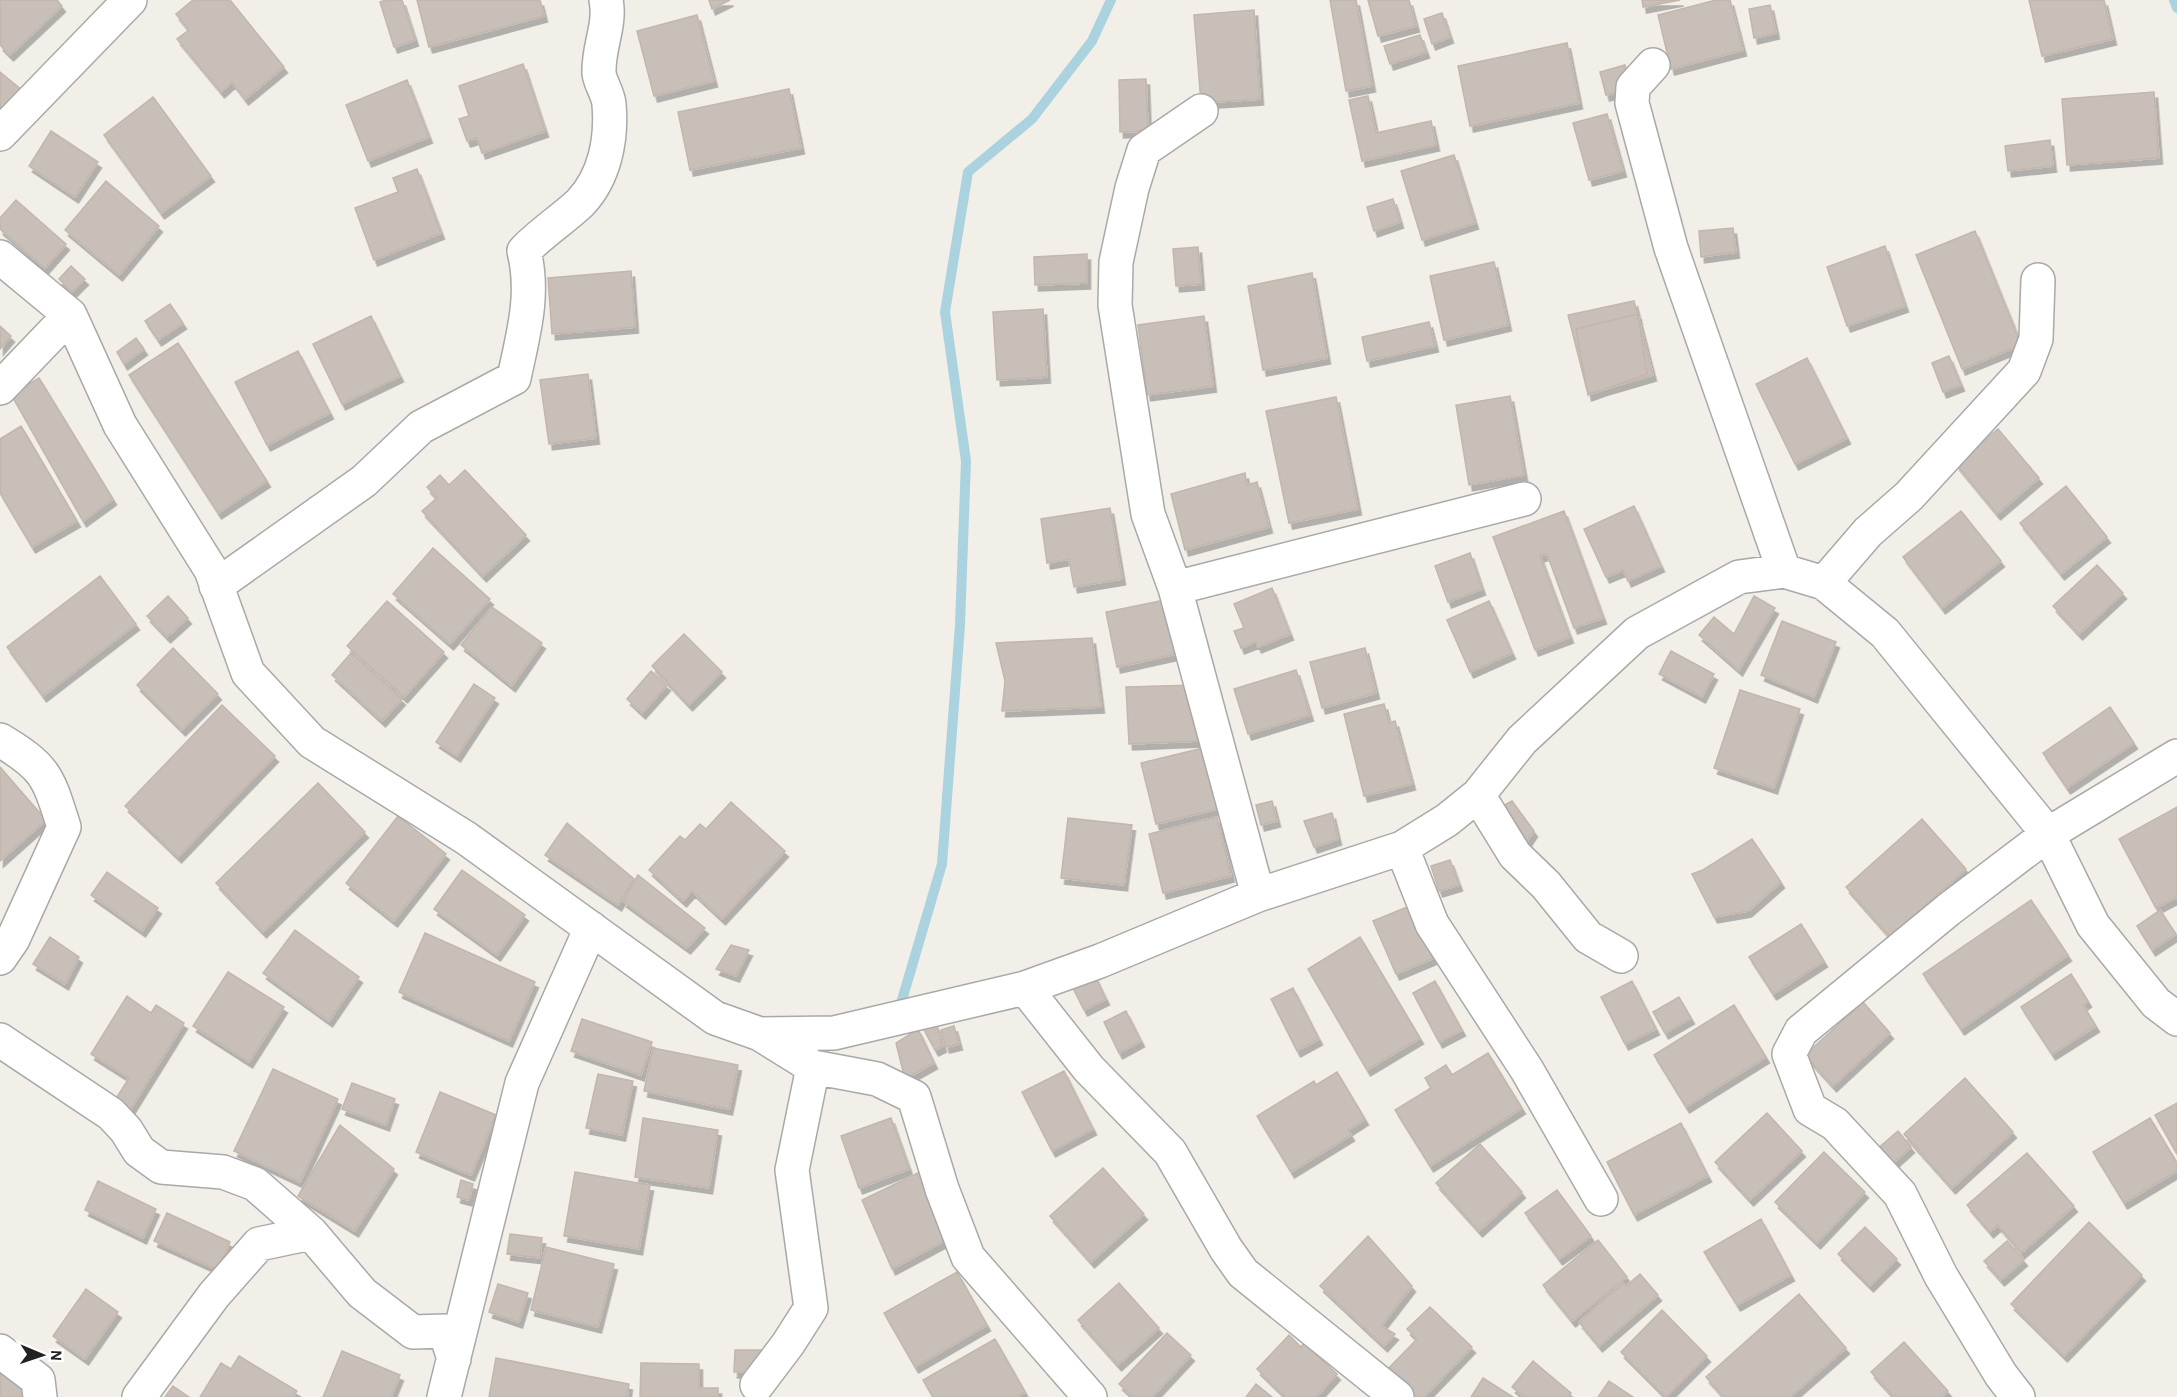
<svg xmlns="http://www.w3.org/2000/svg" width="2177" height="1397" font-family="'Alegreya Sans',sans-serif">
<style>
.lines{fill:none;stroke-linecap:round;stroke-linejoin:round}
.stream{stroke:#aad3df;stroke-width:10}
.building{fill:#c7bfb8;stroke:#c4b6ab;stroke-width:1.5;filter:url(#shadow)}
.minor-casing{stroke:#a9a9a9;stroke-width:36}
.minor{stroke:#fff;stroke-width:33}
</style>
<defs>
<filter id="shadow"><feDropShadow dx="3.5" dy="6" stdDeviation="0" flood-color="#0004"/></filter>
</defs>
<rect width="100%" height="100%" fill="#f2efe9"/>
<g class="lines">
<path class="stream" d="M2174,0L2177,8
M902,1000L942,864L960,625L966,461L945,312L968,172L1032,119L1092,41L1111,0"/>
</g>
<path class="building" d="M0,0H57L62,6L10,55L0,45Z
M193,0H230L284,67L245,99L232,82L221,92L177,39L189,30L176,14Z
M386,0H402L415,40L394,47L380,2Z
M417,0H540L544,16L429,47Z
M709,0H730L712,9Z
M1330,0H1356L1372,86L1346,91Z
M1368,0H1409L1416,26L1378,36Z
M1642,0H1680L1643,7Z
M1716,0H1730L1743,50L1671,69L1658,15Z
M2029,0H2104L2113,39L2042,56Z
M1770,5L1776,33L1754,38L1749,9Z
M1254,10L1260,99L1201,103L1194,15Z
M1442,13L1450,37L1432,44L1424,19Z
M697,15L714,81L654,96L637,31Z
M1420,35L1426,52L1390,64L1384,46Z
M1567,43L1579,103L1470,126L1458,66Z
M523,64L545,131L482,153L477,138L467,141L459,119L469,116L459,86Z
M1625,65L1631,89L1606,95L1600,72Z
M0,72L22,90L0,118Z
M1146,79L1148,131L1120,132L1119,80Z
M407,80L429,137L368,161L346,105Z
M789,89L801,148L690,170L678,112Z
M2154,92L2159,158L2067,165L2062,99Z
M1368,96L1376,133L1431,121L1436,145L1362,161L1349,100Z
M153,97L211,176L161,213L104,135Z
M1607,114L1623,171L1589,180L1573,123Z
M51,131L98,162L75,197L29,166Z
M2050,140L2053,166L2008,171L2005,146Z
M1454,155L1475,223L1422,240L1401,171Z
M417,169L441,233L374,260L355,208L398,192L393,178Z
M106,181L159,226L119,275L65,230Z
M1393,199L1400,222L1374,231L1367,207Z
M16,200L66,244L45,268L0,229V218Z
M1733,228L1736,252L1701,257L1699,231Z
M1975,231L2021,345L1962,369L1916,255Z
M1885,246L1905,306L1847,326L1827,267Z
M1198,247L1201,284L1176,286L1173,249Z
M1087,254V283L1035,285L1034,257Z
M1494,262L1508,325L1444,340L1430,276Z
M71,266L85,279L72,292L59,279Z
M631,271L635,327L552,334L548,278Z
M1312,273L1327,358L1263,370L1248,286Z
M1634,301L1653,375L1588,394L1568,315Z
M170,304L183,323L158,340L145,321Z
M1043,309L1047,377L997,380L993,312Z
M1638,314L1647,374L1588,395L1576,329Z
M371,316L400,376L342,404L313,344Z
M1204,316L1213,386L1147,395L1138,325Z
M1429,322L1435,346L1367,361L1362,337Z
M0,326L11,336L0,349Z
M136,338L144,349L124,364L117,352Z
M178,343L267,481L218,513L129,375Z
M298,351L330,413L267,445L235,382Z
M1949,356L1961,385L1943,392L1932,363Z
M1807,358L1847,438L1795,464L1756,384Z
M588,374L596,438L549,444L540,380Z
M39,378L113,499L83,521L11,394Z
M1510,396L1524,475L1469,485L1456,405Z
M1336,397L1358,509L1289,523L1266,411Z
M21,426L77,521L32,547L0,493V439Z
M1998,429L2039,478L1997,514L1956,464Z
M465,470L526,535L483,576L422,511L437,498L427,487L440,475L449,485Z
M1245,473L1247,485L1257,482L1269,527L1185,550L1171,494Z
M2066,486L2107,537L2061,574L2020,523Z
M1634,506L1661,566L1628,581L1623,570L1606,577L1584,529Z
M1110,508L1122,579L1074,587L1069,559L1047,563L1041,519Z
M1564,511L1603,618L1574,628L1547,554L1540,556L1570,637L1535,650L1493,537Z
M1961,511L2001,561L1942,608L1903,557Z
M433,548L490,599L450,644L393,594Z
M1470,553L1482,589L1448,602L1435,566Z
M2097,565L2123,593L2079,634L2053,606Z
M100,576L136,624L43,696L7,647Z
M1272,588L1290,634L1258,647L1256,642L1241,648L1234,631L1244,628L1234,604Z
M168,596L188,618L167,637L147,616Z
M1754,596L1775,608L1739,670L1699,635L1714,617L1734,634Z
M1170,599L1181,653L1117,667L1106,612Z
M387,601L444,652L404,697L347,646Z
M1489,601L1512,653L1470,672L1447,620Z
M492,607L542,643L512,686L461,645Z
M1782,621L1836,642L1814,697L1761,675Z
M684,634L722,672L689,705L652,666Z
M1092,638L1101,707L1002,711L1005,681L996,643Z
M173,648L218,694L182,730L137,685Z
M1365,648L1376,693L1322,708L1310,662Z
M1671,651L1714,674L1702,697L1659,674Z
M351,653L402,699L382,721L332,675Z
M1296,670L1310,715L1248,734L1234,689Z
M651,671L667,685L642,713L627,699Z
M474,684L495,698L457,756L436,742Z
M1196,685L1198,741L1129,744L1126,687Z
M1740,690L1800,709L1774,788L1714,768Z
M1384,704L1389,723L1395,721L1412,784L1364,796L1344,714Z
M222,705L275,756L178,857L125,806Z
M2110,707L2134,743L2067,788L2043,753Z
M1203,748L1218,809L1156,824L1141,763Z
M0,767L46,820L0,861Z
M318,783L365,832L263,932L216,883Z
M1272,801L1277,821L1261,825L1256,805Z
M1512,801L1534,831L1524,846L1499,808Z
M731,802L785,851L722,919L692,891L683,901L649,870L680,836L685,840L700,824L706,829Z
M2177,807V897L2156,908L2119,839Z
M1332,813L1338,839L1314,847L1304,821Z
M398,816L446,854L394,921L346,883Z
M1217,817L1231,876L1163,893L1149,834Z
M1068,818L1132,825L1124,885L1061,878Z
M1922,819L1966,869L1890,937L1846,887Z
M567,823L634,879L618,905L545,855Z
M1752,839L1781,882L1748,911L1714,917L1692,874L1703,870Z
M1450,860L1459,885L1439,891L1431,866Z
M462,870L525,915L497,955L434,909Z
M107,872L158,908L142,931L91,895Z
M638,875L705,928L687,948L623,901Z
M2031,900L2068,955L1961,1029L1923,974Z
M1412,905L1434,958L1396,974L1373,921Z
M2160,910L2176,934L2152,950L2137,926Z
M1801,924L1824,961L1773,994L1749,957Z
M295,930L359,977L329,1021L263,973Z
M425,933L535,982L509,1041L399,992Z
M50,937L79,957L65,984L33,964Z
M1360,937L1420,1038L1367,1070L1308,969Z
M731,945L749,950L736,976L716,969Z
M1092,970L1106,999L1084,1010L1070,982Z
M228,972L284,1007L249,1062L193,1026Z
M2071,974L2088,1001L2083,1005L2096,1026L2052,1054L2021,1007Z
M1435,981L1462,1030L1439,1042L1413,993Z
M1632,981L1656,1029L1625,1044L1601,997Z
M1293,988L1319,1039L1297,1051L1271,999Z
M127,996L151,1013L156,1005L184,1023L125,1118L110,1108L129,1078L91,1054Z
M1679,997L1691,1018L1665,1033L1653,1012Z
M1863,1002L1890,1033L1833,1086L1805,1055Z
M1734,1005L1766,1057L1686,1107L1654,1055Z
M1126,1011L1141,1041L1119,1053L1104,1022Z
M582,1019L652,1042L641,1075L571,1051Z
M937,1025L943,1046L935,1050L923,1028Z
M954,1026L959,1044L946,1047L941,1030Z
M918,1029L934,1063L905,1079L896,1043Z
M653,1048L738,1065L729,1109L644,1091Z
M1488,1053L1522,1108L1430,1166L1395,1110L1431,1088L1425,1078L1446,1065L1452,1075Z
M273,1069L338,1099L300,1182L234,1151Z
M1064,1071L1093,1129L1052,1151L1022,1092Z
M1337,1072L1365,1119L1348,1130L1351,1135L1291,1172L1257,1116L1314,1081L1316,1085Z
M598,1074L633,1081L622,1135L586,1128Z
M1965,1078L2013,1132L1952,1188L1904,1134Z
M352,1083L395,1099L386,1125L342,1109Z
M440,1092L496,1115L471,1175L416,1152Z
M2177,1103V1154L2155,1115Z
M1767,1113L1802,1151L1750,1200L1715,1162Z
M643,1118L718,1130L709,1188L635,1177Z
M891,1118L909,1169L859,1188L841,1136Z
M2150,1118L2177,1163V1171L2124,1203L2093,1152Z
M1681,1123L1708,1176L1634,1215L1607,1162Z
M340,1125L394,1169L355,1231L298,1196Z
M1898,1131L1911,1147L1890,1166L1877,1149Z
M1480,1144L1522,1192L1479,1231L1436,1183Z
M1824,1152L1865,1192L1817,1243L1775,1202Z
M2027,1153L2074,1206L2021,1253L1998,1225L1990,1232L1967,1205Z
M928,1168L954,1236L892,1269L862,1200Z
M1103,1168L1144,1214L1091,1262L1050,1216Z
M575,1172L650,1185L639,1249L564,1236Z
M461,1180L473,1184L469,1200L457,1197Z
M98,1181L156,1209L143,1238L85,1210Z
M1557,1190L1591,1236L1559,1259L1525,1213Z
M167,1213L230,1242L218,1270L154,1241Z
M1761,1219L1791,1275L1737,1305L1704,1252Z
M2089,1222L2142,1275L2064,1356L2011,1304Z
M1865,1227L1897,1259L1870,1286L1838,1254Z
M510,1234L542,1238L540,1258L507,1254Z
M1368,1236L1412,1286L1381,1326L1395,1334L1384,1346L1320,1286Z
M1598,1240L1627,1277L1572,1321L1543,1285Z
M2007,1241L2024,1260L2001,1280L1984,1261Z
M546,1247L614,1264L598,1327L531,1310Z
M957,1272L987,1325L915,1367L884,1313Z
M1640,1274L1658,1295L1599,1346L1579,1322L1623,1283L1626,1286Z
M1119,1283L1159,1328L1118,1365L1078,1320Z
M498,1284L528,1293L519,1322L489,1312Z
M86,1289L118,1312L85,1359L53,1336Z
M1799,1294L1846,1348L1790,1397H1724L1706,1377Z
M1430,1307L1472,1347L1424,1397H1405L1382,1375L1417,1339L1407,1329Z
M1662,1310L1707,1356L1666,1397L1621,1352Z
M1167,1333L1191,1355L1152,1397H1133L1119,1384Z
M1289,1335L1301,1347L1304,1343L1337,1374L1316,1397H1286L1257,1369Z
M995,1339L1025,1392L1015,1397H933L923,1380Z
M1904,1342L1948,1391L1941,1397H1894L1871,1372Z
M735,1350H764L763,1372H734Z
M342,1351L400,1375L391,1397H323Z
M239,1356L297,1391L293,1397H200L221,1363L231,1369Z
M496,1358L629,1384L627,1397H489Z
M1533,1361L1571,1393L1567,1397H1524L1512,1387Z
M641,1363L699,1364V1388H718V1397H640Z
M0,1371L31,1383L25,1397H0Z
M1483,1378L1513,1397H1471Z
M1609,1381L1633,1397H1598Z
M1256,1384L1272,1397H1246Z
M173,1386L189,1397H165Z"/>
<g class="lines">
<defs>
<path id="minor" d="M1653,65L1633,87L1632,103L1671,248L1784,571
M1201,111L1144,150L1132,188L1116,262L1115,305L1148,514L1175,588L1258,895
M0,134L130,0
M0,257L70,315L120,425L211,570L248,673L312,742L466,838L715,1018L760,1034L834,1033L1025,988L1100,961L1258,895L1402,848L1447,820L1478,795L1522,740L1637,633L1739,577L1784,571L1824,583L1885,633L2048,834L2093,925L2156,1003L2177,1019
M0,388L70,315
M1824,583L1868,532L1909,496L2024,371L2036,339L2038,280
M216,586L364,481L421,427L514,378C523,335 535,295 524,251C541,233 562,220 580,203C605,177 612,139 609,104C608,93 600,83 599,73C598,47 611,25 606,0
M1175,588L1524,499
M0,740C47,768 48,777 64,827L13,939L0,958
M1478,795L1515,855L1546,885L1588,937L1621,956
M1402,848L1432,924L1527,1070L1601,1199
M1025,988L1089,1069L1170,1152L1226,1249L1243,1273L1397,1397
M760,1034L813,1067L877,1079L914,1097L942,1189L968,1257L1090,1397
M0,1040L111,1114L126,1130L139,1151L161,1167L223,1172L255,1184L311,1233L362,1293L413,1332L445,1331L454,1359
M0,1351L38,1380L40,1397
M757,1385L788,1344L811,1308L792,1170L813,1067
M139,1397L214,1295L259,1244L311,1233
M444,1397L522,1083L591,928
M2018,1397L2001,1375L1941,1276L1900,1194L1835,1124L1810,1109L1789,1054L1801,1031L1948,910L2048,834L2177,756"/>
</defs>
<use href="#minor" class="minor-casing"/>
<use href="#minor" class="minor"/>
</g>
<g transform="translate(42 1355) rotate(92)" stroke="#ffffff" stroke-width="4.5" paint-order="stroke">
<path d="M0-4.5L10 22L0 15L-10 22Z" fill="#222222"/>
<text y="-9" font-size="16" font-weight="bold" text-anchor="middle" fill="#222222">N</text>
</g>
</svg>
